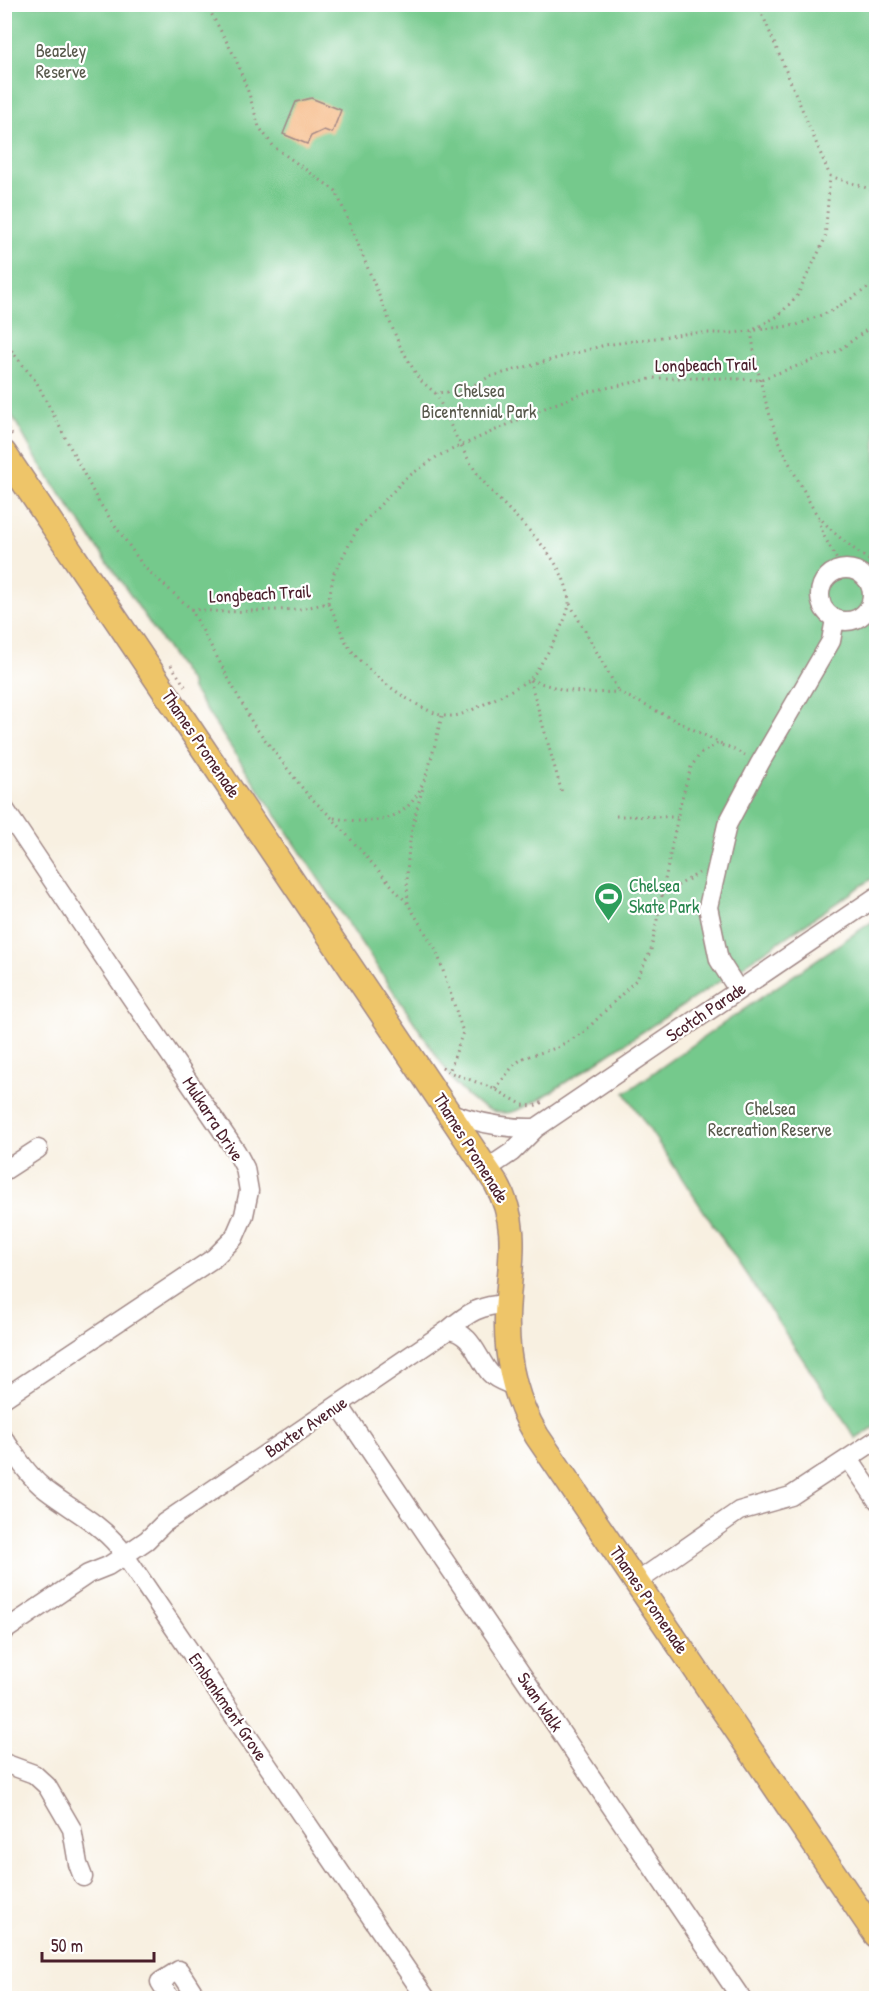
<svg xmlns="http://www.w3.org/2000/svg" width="881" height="2003" font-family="'Patrick Hand',sans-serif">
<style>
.green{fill:#75c98c;stroke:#60745c;stroke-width:1.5}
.building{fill:#f5b47c}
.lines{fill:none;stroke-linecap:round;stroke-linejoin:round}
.minor-casing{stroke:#a18886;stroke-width:21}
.major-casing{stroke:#a18886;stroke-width:27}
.path{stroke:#a18886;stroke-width:3;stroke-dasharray:1.5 4.5;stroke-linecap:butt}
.minor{stroke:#fff;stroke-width:18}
.major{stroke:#eec569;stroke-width:24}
.labels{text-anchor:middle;stroke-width:4.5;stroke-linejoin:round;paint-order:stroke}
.park-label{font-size:18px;fill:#595a4d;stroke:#fff}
.street-label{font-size:18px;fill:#4a1f2b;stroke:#fff}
.leisure-label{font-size:18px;fill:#27864d;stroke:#fff;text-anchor:start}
</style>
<rect width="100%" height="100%" fill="#fff"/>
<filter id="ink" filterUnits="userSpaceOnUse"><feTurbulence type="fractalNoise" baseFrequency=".0167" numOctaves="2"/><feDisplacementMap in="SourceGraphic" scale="12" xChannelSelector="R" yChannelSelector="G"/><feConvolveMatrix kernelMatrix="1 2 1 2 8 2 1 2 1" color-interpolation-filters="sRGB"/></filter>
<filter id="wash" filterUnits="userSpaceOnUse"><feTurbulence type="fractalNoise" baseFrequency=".008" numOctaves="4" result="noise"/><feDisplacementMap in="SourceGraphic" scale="24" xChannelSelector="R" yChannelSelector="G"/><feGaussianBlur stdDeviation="1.35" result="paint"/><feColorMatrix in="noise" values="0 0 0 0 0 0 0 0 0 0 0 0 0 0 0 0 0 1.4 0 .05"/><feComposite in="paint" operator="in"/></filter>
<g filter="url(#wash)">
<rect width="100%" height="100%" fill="#f8f0e1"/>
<path class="green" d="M4,5H876V876L740,968L537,1101C530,1104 523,1108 515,1111C493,1119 471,1100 456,1085L192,689L191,683L39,463L5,403Z
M876,919V1426L856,1439L625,1093L724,1023Z"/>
<g id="blocks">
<path class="building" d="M311,98L341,110L332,133L324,130L311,136L307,144L283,134L296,102Z"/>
</g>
</g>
<g filter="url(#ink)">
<use href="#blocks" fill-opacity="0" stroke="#a18886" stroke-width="1.5"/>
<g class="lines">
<defs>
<path id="minor" d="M820 595a26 26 0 1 1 52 0a26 26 0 1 1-52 0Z
M4,808L115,974L236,1151L245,1168L249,1191L244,1215L234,1238L214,1258L4,1398
M738,990L719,960L708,907L727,825L760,763L831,641L835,619
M450,1113C478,1123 506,1129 536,1128
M487,1169L512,1152L536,1128L876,897
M4,1171L38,1149
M448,1330C472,1332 477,1358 490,1373C496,1380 508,1383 516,1387
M339,1405L741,1998
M4,1439C17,1457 28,1476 46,1490C72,1510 97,1521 119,1547L426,1998
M849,1459L876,1499
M637,1582L739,1511L791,1496L876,1440
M4,1631L88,1574L108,1566L125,1555L147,1540L164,1523L448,1330C469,1312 480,1305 508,1304
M4,1763L34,1774L47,1786L72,1829L78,1864L83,1877
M170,1998L160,1982L179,1970L197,1998"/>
<path id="major" d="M4,453L496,1183C522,1228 508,1269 507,1317C506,1359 515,1400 537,1436L876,1935"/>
</defs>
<use href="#minor" class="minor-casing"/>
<use href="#major" class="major-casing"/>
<path class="path" d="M206,4L235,57L249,94L259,127L274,147L336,191L399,344L419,379L435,393L463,391L489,377L605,345L691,333H734L797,325L831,311L876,283
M758,4L830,176L825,239L797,296L778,316L751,331C760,389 772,435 802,487C807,497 812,509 820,518C837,537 856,551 876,565
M830,176L876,191
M4,341L37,383L98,501L144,567L191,609L224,612L300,609L328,603L334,573L358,528L406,478L438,456L547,407L587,392L655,378H719L759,380L838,351L876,323
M4,424L12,435
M819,519L823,534L842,569
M328,603C336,616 340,631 347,644C364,671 410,705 440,715C446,717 457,716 462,714C472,711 525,684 531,678C541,666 570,617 569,602C566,556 513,518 486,485C464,458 450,424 436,393
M570,604L619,692
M191,609L253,724L307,794L332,818L408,904L437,952L463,1032L449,1072
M171,665L187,689
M530,680L564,690L589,693L619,692L724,745
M530,680L562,793
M616,816L677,817
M334,818C422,834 424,785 442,716
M662,895L699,873
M408,903C405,860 410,829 423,788
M442,1067L449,1072L495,1089L523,1105L534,1106L543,1102
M495,1089L514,1065L523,1058L556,1048L583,1033L637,979L651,950L680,805L691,767L700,754L717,744L728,747L745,755"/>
<use href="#minor" class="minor"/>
<use href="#major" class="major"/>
</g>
</g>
<defs>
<symbol id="stadium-pin" viewBox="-11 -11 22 30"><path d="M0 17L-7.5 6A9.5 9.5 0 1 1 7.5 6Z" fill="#2e9e5b" stroke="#fff"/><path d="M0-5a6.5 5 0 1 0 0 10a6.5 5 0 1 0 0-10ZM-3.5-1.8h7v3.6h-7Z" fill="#fff"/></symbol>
</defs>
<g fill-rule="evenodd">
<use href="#stadium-pin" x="592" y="880" width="33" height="45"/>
</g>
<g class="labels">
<g class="park-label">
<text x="61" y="57">Beazley<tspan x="61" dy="21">Reserve</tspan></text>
<text x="479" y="397">Chelsea<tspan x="479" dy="21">Bicentennial Park</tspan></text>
<text x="770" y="1115">Chelsea<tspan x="770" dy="21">Recreation Reserve</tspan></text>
</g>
<g class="street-label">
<text transform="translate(706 365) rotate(-1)" y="6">Longbeach Trail</text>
<text transform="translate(260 594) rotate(-3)" y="6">Longbeach Trail</text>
<text transform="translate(201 744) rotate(56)" y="6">Thames Promenade</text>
<text transform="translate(706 1012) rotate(-34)" y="6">Scotch Parade</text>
<text transform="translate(213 1119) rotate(57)" y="6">Mulkarra Drive</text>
<text transform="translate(471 1148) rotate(58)" y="6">Thames Promenade</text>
<text transform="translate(306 1427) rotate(-34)" y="6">Baxter Avenue</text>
<text transform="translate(649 1600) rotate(56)" y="6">Thames Promenade</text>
<text transform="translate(540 1702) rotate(56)" y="6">Swan Walk</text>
<text transform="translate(228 1707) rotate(56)" y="6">Embankment Grove</text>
</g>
<g class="leisure-label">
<text x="629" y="892">Chelsea<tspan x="629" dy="21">Skate Park</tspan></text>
</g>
</g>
<rect width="881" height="2003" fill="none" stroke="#fff" stroke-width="24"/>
<path d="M42 1952v9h112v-9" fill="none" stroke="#4a1f2b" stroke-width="3"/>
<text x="51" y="1952" font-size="18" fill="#4a1f2b" stroke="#ffffff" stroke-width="4.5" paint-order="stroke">50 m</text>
</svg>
